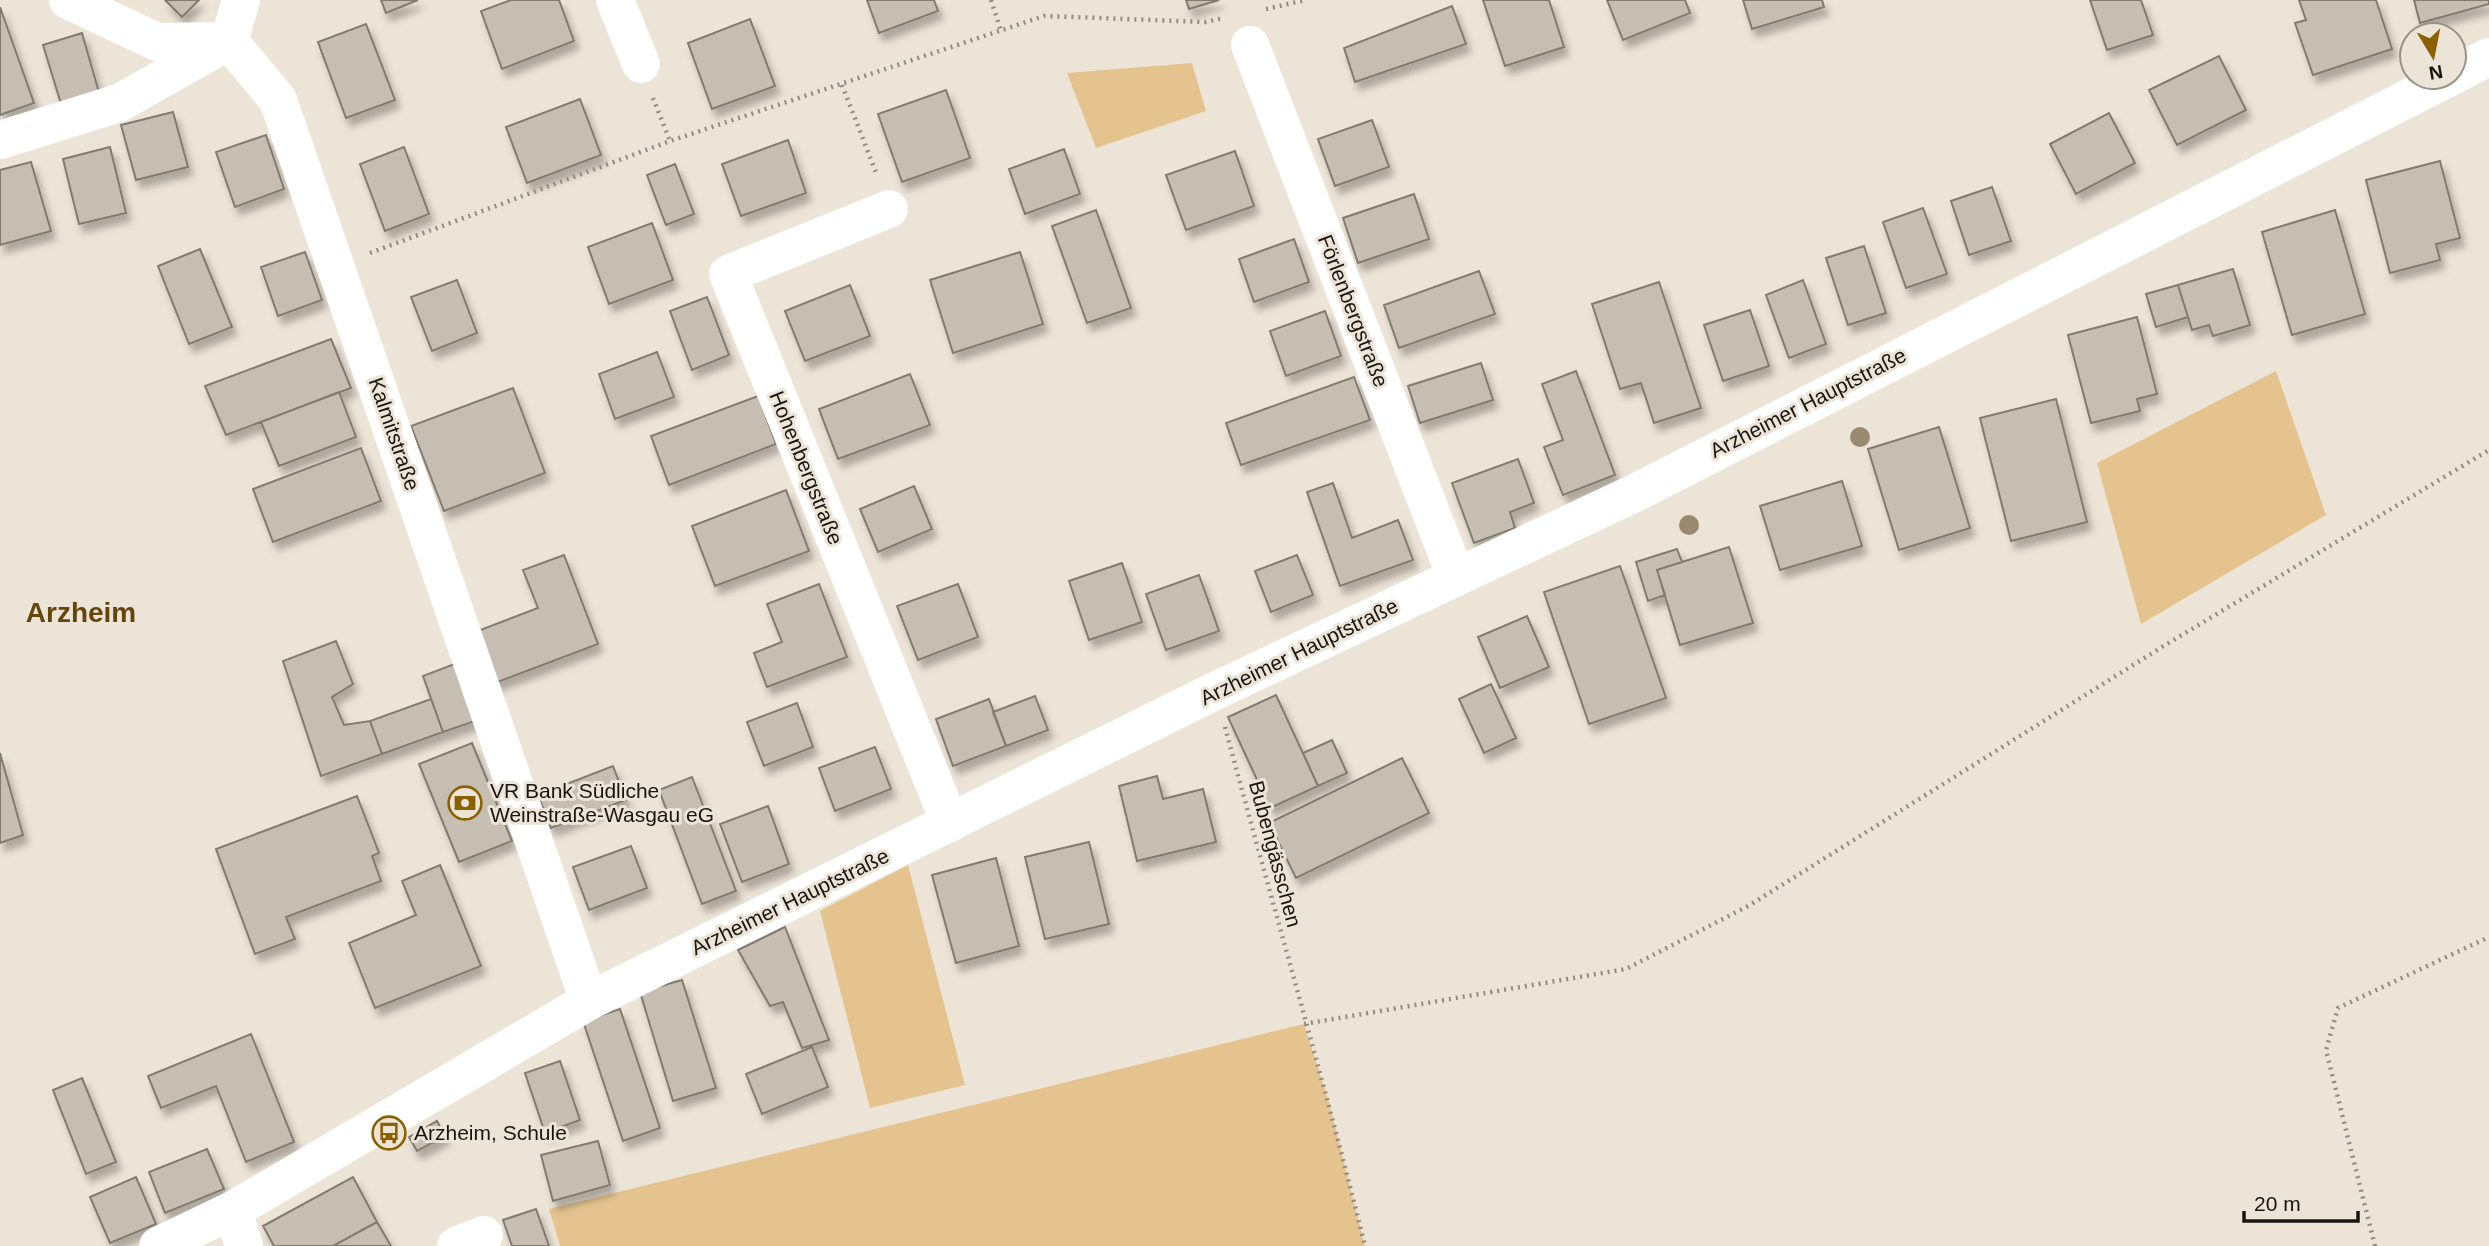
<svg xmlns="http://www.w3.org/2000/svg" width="2489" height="1246" font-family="Helvetica,sans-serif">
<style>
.green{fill:#e4c38f}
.building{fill:#c6beb2;stroke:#827b70;stroke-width:2;filter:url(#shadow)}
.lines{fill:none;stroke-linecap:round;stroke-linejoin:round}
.path{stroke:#928c83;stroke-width:4.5;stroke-dasharray:2 5;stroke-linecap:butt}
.street{stroke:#fff;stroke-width:38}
.secondary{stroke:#fff;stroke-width:38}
.tree{fill:#998971}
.labels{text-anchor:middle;stroke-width:6;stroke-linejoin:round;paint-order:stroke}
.street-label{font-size:21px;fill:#191612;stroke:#ede4d8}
.poi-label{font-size:21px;fill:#191612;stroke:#ede4d8;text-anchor:start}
.district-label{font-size:28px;font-weight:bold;fill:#64460d;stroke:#ede4d8}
</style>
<defs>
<filter id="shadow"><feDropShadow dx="4.5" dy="8" stdDeviation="3.5" flood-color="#0004"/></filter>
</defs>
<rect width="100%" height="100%" fill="#ede4d8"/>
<path class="green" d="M1192,63L1206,111L1096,148L1067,73Z
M2276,371L2326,515L2141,624L2097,463Z
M908,865L965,1085L870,1108L820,911Z
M1304,1024L1329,1102L1365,1246H560L549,1209Z"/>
<path class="building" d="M165,0H199L182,17Z
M381,0H418L386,13Z
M511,0H559L574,41L502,69L481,11Z
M867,0H934L938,11L879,33Z
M1186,0H1219L1189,9Z
M1483,0H1549L1564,47L1505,66Z
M1607,0H1685L1690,13L1623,40Z
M1743,0H1822L1824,7L1752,29Z
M2090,0H2141L2153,35L2107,50Z
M2299,0H2376L2392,49L2313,75L2295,23L2306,20Z
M2414,0H2489V4L2420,23Z
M1452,6L1466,44L1355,82L1344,48Z
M0,7L34,103L0,115Z
M750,19L775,86L712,109L688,43Z
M366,24L395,100L346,118L318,42Z
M82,33L100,96L62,107L43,45Z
M2219,56L2246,110L2177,145L2149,90Z
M946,90L970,158L902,182L878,114Z
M580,99L601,155L527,183L506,127Z
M173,112L188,167L136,180L121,125Z
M2109,113L2135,163L2076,194L2050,144Z
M1372,120L1389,167L1335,186L1318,139Z
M266,135L284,189L235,207L216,152Z
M788,140L806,193L741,216L722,164Z
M110,147L126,213L79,224L63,159Z
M404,147L429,214L385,231L360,164Z
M1064,149L1080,194L1025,214L1009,169Z
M1235,151L1254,206L1186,230L1166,175Z
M2440,161L2460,238L2436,244L2440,260L2390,273L2366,180Z
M31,162L51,231L0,245V170Z
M675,164L694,214L666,225L647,175Z
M1992,187L2011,241L1969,255L1951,201Z
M1414,194L1429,239L1358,263L1343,218Z
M1923,208L1947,274L1906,288L1883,222Z
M1096,210L1131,308L1087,323L1052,226Z
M2335,210L2365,314L2292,335L2262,232Z
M652,223L673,280L609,304L588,247Z
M1294,239L1309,282L1254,302L1239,259Z
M1864,246L1886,313L1848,325L1826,258Z
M200,249L232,327L189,344L158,266Z
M305,252L322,300L278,316L261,267Z
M1020,252L1043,324L953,353L930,280Z
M2233,269L2250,325L2213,336L2209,325L2192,330L2178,285Z
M1479,271L1495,314L1399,348L1384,305Z
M457,280L477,333L432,351L411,297Z
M1803,280L1826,344L1789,358L1766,295Z
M1659,282L1701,408L1654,423L1641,383L1620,389L1592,304Z
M850,285L870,336L805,361L785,311Z
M2178,285L2188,317L2156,327L2146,294Z
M707,297L729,355L692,370L670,311Z
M1750,310L1769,366L1723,381L1704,325Z
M1325,311L1341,356L1286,376L1270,331Z
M2137,317L2157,394L2137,399L2140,411L2091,423L2068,335Z
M331,339L351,388L226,435L205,386Z
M657,352L674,397L615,419L599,374Z
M1481,363L1493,400L1420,423L1408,386Z
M1576,371L1615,475L1563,495L1544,447L1563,440L1542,384Z
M910,374L930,425L838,459L819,409Z
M1354,377L1370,420L1241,465L1226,423Z
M513,388L545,473L444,511L411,426Z
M339,392L356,437L279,466L261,422Z
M758,396L776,444L669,485L651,436Z
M2056,399L2087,522L2011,541L1980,418Z
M1939,427L1970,528L1899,550L1868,449Z
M361,448L381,501L273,542L253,489Z
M1518,459L1534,503L1510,512L1515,528L1474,543L1452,483Z
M1842,481L1862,546L1780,570L1760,506Z
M1333,483L1352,538L1398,520L1413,560L1340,586L1307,492Z
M914,486L932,529L878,552L860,509Z
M786,490L809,551L715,586L692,526Z
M1729,547L1753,623L1680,645L1657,570Z
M1677,549L1682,562L1657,570L1665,595L1648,601L1636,562Z
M564,555L598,644L495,683L475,632L538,608L523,570Z
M1297,555L1313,595L1271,612L1255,571Z
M1122,563L1142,622L1089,640L1069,581Z
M1620,566L1666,698L1589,724L1544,592Z
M1199,575L1219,631L1166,650L1146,594Z
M819,584L847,657L767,687L754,653L782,642L767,604Z
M958,584L978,637L918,660L897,606Z
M1527,616L1549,667L1500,688L1478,637Z
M336,641L353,684L332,697L344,725L370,721L382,754L321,776L283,661Z
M457,663L478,720L443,732L423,676Z
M1491,684L1516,738L1484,753L1459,699Z
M1276,695L1318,786L1270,808L1228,717Z
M1035,696L1048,730L1006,746L993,712Z
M431,699L443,732L382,754L370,721Z
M989,699L1006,746L953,766L936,719Z
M797,703L813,747L764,766L747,722Z
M1332,740L1347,773L1318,786L1303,753Z
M472,743L512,841L459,862L419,764Z
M875,747L891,789L835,811L819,768Z
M0,753L23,835L0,843Z
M1402,758L1429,813L1296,878L1269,823Z
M613,766L626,800L551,828L538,795Z
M1157,776L1163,799L1203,789L1216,842L1137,861L1119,786Z
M692,777L736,891L702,904L659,790Z
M357,796L379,853L372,856L381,881L286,917L295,939L255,954L216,849Z
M768,806L789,864L742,882L720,824Z
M1089,842L1109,924L1045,939L1025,857Z
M631,846L647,888L589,910L573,867Z
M996,858L1019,946L956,963L932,875Z
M440,865L481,966L375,1008L349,943L416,915L402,881Z
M785,927L829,1040L802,1048L783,1002L770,1006L738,950Z
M682,980L716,1088L673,1101L640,992Z
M620,1009L660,1128L623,1141L583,1021Z
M251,1034L294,1142L246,1162L216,1086L161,1108L148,1076Z
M812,1047L828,1087L762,1114L746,1074Z
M560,1061L580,1120L545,1133L525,1073Z
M82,1078L116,1162L86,1174L53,1090Z
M437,1121L445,1136L417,1151L409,1137Z
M598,1141L610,1185L553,1201L541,1155Z
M207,1149L224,1189L165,1213L149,1172Z
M136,1177L156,1224L110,1243L90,1197Z
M353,1177L377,1222L333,1246H274L263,1226Z
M536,1209L549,1246H512L503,1220Z
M377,1222L391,1246H333Z"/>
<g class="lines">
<path class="path" d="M991,0L1001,31
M1266,9L1306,0
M842,85L877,175
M653,98L670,141
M370,253L670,141L1044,16L1206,22L1223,18
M1225,727C1271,900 1322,1072 1365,1246
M1304,1024L1626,969L1750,905L2162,647L2489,450
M2375,1246L2326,1050L2338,1008L2489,937"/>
<path class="street" d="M68,0L157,42L227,41
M615,0L641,64
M229,41L278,100L589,1001
M229,41L241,0
M1250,45L1456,577
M0,140L119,103L229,41
M889,209L728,274L950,823
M233,1210L244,1246
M456,1246L484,1235"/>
<path class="secondary" d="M2454,75L2489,57
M158,1246L233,1210L589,1001L1215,691L1637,492L2450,77"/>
</g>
<g class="tree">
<circle cx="1860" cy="437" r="10"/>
<circle cx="1689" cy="525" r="10"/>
</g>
<defs>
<symbol id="bank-ring" viewBox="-11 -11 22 22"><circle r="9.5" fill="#ede4d8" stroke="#8a6000" stroke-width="1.5"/><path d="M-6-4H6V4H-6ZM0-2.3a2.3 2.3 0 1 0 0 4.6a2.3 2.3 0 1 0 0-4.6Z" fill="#8a6000"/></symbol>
<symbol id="bus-ring" viewBox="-11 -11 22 22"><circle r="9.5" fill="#ede4d8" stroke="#8a6000" stroke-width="1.5"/><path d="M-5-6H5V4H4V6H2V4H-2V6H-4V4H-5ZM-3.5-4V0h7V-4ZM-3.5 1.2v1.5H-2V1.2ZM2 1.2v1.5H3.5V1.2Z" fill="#8a6000"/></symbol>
</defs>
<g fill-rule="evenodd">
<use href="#bank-ring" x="446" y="784" width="38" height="38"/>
<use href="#bus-ring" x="370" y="1114" width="38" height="38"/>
</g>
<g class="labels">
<g class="street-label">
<text transform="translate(1353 311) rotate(69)" y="7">Förlenbergstraße</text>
<text transform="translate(1808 403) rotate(-27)" y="7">Arzheimer Hauptstraße</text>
<text transform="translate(394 434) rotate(71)" y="7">Kalmitstraße</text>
<text transform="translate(806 468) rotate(68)" y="7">Hohenbergstraße</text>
<text transform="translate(1299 652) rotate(-26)" y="7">Arzheimer Hauptstraße</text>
<text transform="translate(1275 854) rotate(75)" y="7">Bubengässchen</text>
<text transform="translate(790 902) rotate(-26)" y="7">Arzheimer Hauptstraße</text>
</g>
<g class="poi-label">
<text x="490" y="798">VR Bank Südliche<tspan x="490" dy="24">Weinstraße-Wasgau eG</tspan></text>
<text x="414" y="1140">Arzheim, Schule</text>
</g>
<g class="district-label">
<text x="81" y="622">Arzheim</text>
</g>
</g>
<g transform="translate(2433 56) rotate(170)"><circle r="33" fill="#ede4d8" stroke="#989289" stroke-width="2"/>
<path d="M0-5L12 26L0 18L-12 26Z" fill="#8a6000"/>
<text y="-10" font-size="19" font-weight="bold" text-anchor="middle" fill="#191612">N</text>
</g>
<path d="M2244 1211v10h114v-10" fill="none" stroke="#191612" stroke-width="3.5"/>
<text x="2254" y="1211" font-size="21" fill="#191612" stroke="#ede4d8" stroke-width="5" paint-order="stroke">20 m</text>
</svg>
